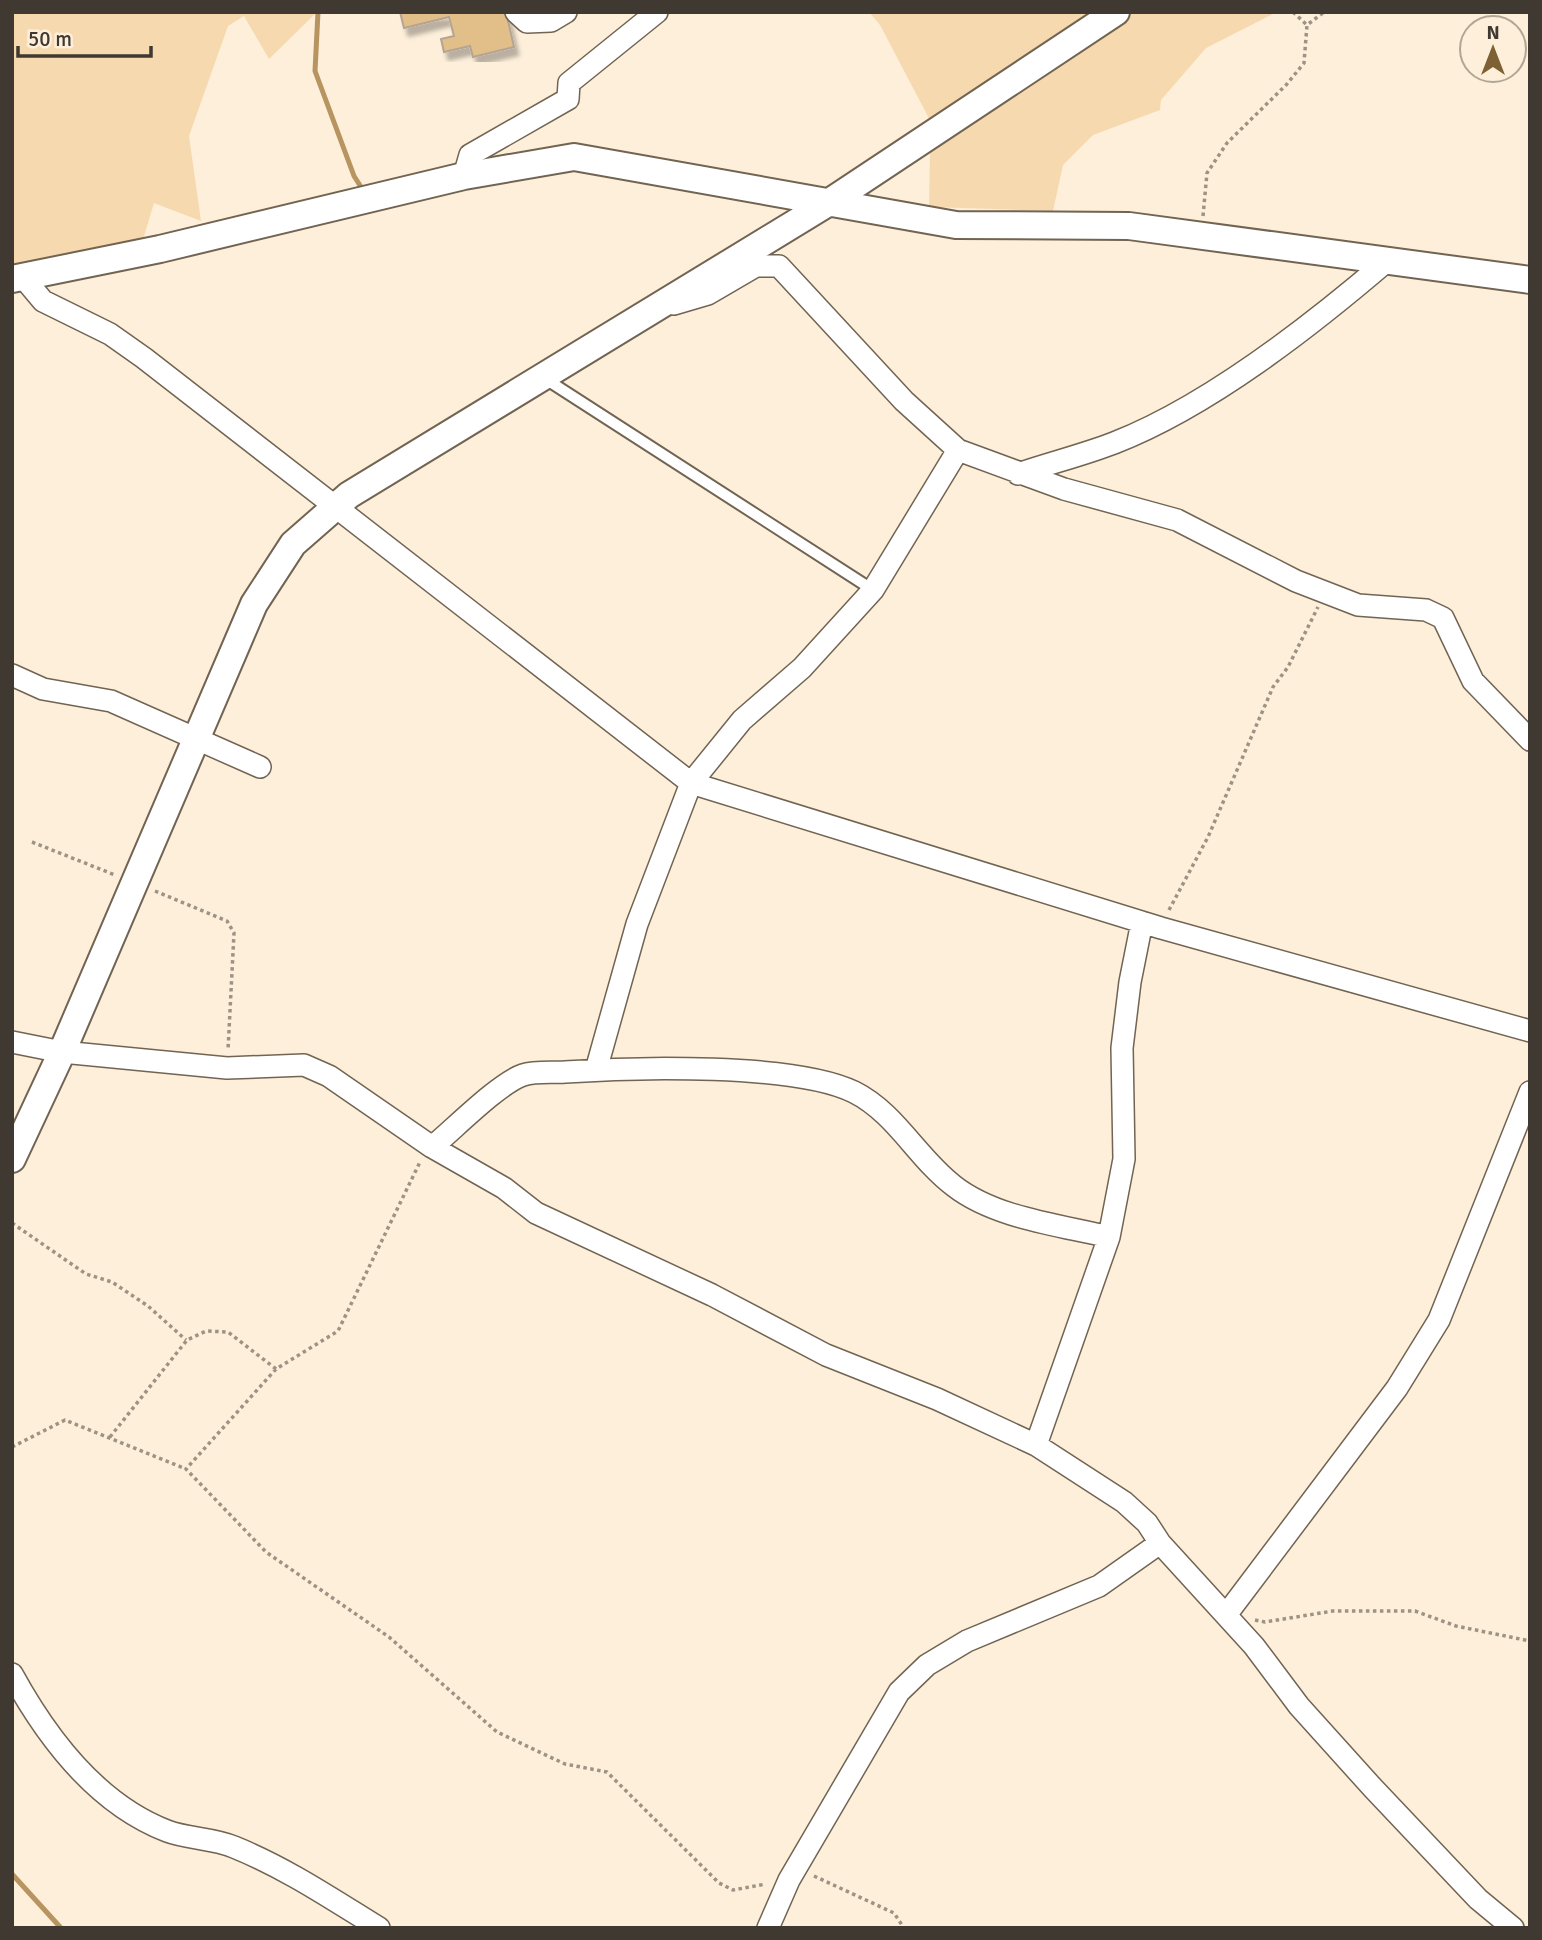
<svg xmlns="http://www.w3.org/2000/svg" width="1542" height="1940" font-family="Signika,sans-serif">
<style>
.green{fill:#f6d9ae}
.lines{fill:none;stroke-linecap:round;stroke-linejoin:round}
.stream{stroke:#b79460;stroke-width:5}
.building{fill:#e2be89;stroke:#b3a592;stroke-width:2;filter:url(#shadow)}
.service-casing{stroke:#716452;stroke-width:14}
.minor-casing{stroke:#716452;stroke-width:24}
.tertiary-casing{stroke:#716452;stroke-width:30}
.path{stroke:#9d9385;stroke-width:3.5;stroke-dasharray:3.5 3.5;stroke-linecap:butt}
.service{stroke:#fff;stroke-width:10}
.minor{stroke:#fff;stroke-width:21}
.tertiary{stroke:#fff;stroke-width:26}
</style>
<defs>
<filter id="shadow"><feDropShadow dx="4.5" dy="8" stdDeviation="2" flood-color="#0004"/></filter>
</defs>
<rect width="100%" height="100%" fill="#fdefda"/>
<path class="green" d="M12,12H317L269,59L244,16L228,26L189,136L201,221L154,203L142,243L12,270Z
M869,12H1096L933,126L880,25Z
M1129,12H1277L1206,48L1161,100L1160,110L1093,135L1063,165L1053,211L929,207L930,154L941,139Z"/>
<g class="lines">
<path class="stream" d="M318,12L315,71L354,176L361,187
M12,1874L61,1928"/>
</g>
<path class="building" d="M400,12H506L514,47L473,57L470,46L444,52L441,39L454,36L449,17L404,28Z"/>
<g class="lines">
<defs>
<path id="service" d="M544,378L873,590"/>
<path id="minor" d="M516,12L527,22L551,21L566,12
M464,176L470,155L568,99L569,83L657,12
M22,276L43,301L110,334L144,358L691,783L1161,928L1530,1031
M674,304L708,294L756,266H779L904,401L958,450L1064,489L1177,520L1296,581L1358,605L1426,610L1443,618L1473,681L1530,740
M1018,474C1050,463 1083,455 1114,443C1209,406 1311,326 1388,260
M12,675L43,689L111,701L260,767
M12,1042L62,1052L227,1068L304,1065L329,1076L432,1147L504,1188L536,1213L712,1295L826,1355L937,1399L1036,1445L1124,1502L1147,1523L1160,1543L1254,1646L1299,1706L1372,1787L1478,1899L1513,1928
M596,1070L637,924L691,783L742,720L802,668L873,590L958,450
M432,1147C453,1130 499,1083 523,1075C535,1071 552,1073 565,1072C634,1067 795,1063 854,1092C896,1113 917,1158 954,1186C995,1218 1059,1225 1109,1237
M1036,1445L1109,1237L1124,1159L1122,1048L1130,982L1142,922
M1226,1615L1397,1388L1439,1320L1530,1092
M12,1674C47,1738 97,1804 167,1831C188,1839 213,1838 234,1847C286,1868 332,1899 379,1928
M768,1928L789,1880L899,1692L927,1665L967,1641L1099,1586L1160,1543"/>
<path id="tertiary" d="M12,279L160,249L464,176L574,157L956,225L1129,226L1530,280
M12,1159L62,1052L254,604L293,544L349,495L828,203L1116,12"/>
</defs>
<use href="#service" class="service-casing"/>
<use href="#minor" class="minor-casing"/>
<use href="#tertiary" class="tertiary-casing"/>
<path class="path" d="M1293,12L1307,25
M1203,216L1207,173L1227,143L1287,84L1304,63L1307,25L1324,12
M32,842L115,875
M155,891L227,921L234,933L228,1050
M1169,910L1208,837L1273,687L1288,667L1318,607
M12,1223L86,1274L112,1282L148,1306L186,1340
M276,1369L186,1469L266,1552L389,1637L497,1732L565,1764L607,1772L719,1883L733,1890L766,1884
M110,1437L187,1340L206,1331L228,1332L276,1369L338,1331L420,1162
M12,1447L65,1420L186,1469
M1255,1620L1265,1622L1333,1611H1415L1456,1626L1530,1641
M814,1876L894,1913L904,1928"/>
<use href="#service" class="service"/>
<use href="#minor" class="minor"/>
<use href="#tertiary" class="tertiary"/>
</g>
<rect width="1542" height="1940" fill="none" stroke="#3f3931" stroke-width="28"/>
<g transform="translate(1493 49)"><circle r="33" fill="#fdefda" stroke="#b1a696" stroke-width="2"/>
<path d="M0-5L12 26L0 18L-12 26Z" fill="#7d6033"/>
<text y="-10" font-size="19" font-weight="bold" text-anchor="middle" fill="#3f3931">N</text>
</g>
<path d="M18 46v10h133v-10" fill="none" stroke="#3f3931" stroke-width="3.5"/>
<text x="28" y="46" font-size="21" fill="#3f3931" stroke="#fdefda" stroke-width="5" paint-order="stroke">50 m</text>
</svg>
